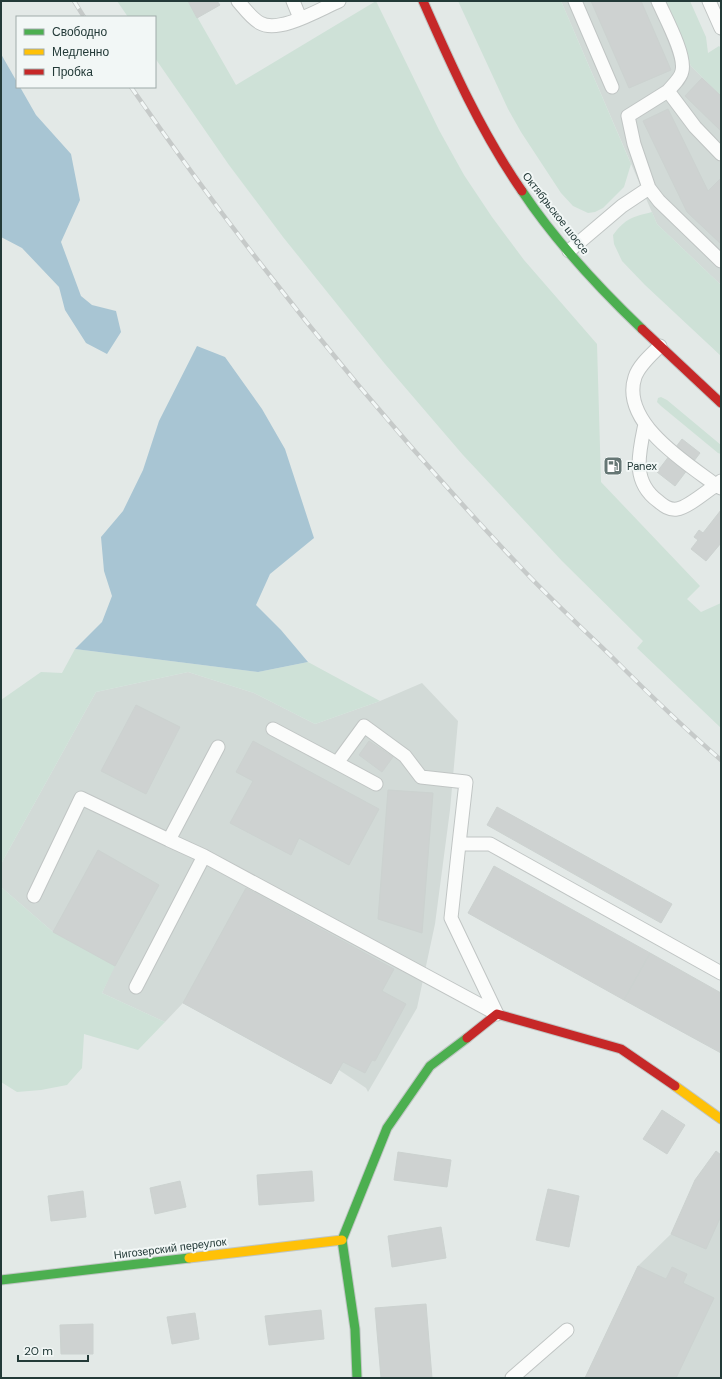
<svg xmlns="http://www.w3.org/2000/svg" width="722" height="1379" font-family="'DM Sans',sans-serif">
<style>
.built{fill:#d2dad7}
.green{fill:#cee1d7}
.water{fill:#a8c5d3}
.building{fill:#ced2d1;stroke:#ccd2d0}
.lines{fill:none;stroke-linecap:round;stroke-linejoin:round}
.lane-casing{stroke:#c0c5c4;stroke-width:15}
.fast-casing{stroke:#c0c6c4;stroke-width:11}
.slow-casing{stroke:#c0c6c4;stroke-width:11}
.jam-casing{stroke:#c0c6c4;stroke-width:11}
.lane{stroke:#fbfcfb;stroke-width:13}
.fast{stroke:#4caf50;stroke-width:9}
.slow{stroke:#ffc107;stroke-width:9}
.jam{stroke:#c62828;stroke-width:9}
.rail-casing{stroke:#c6cac9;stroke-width:4.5}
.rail{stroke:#f2f7f6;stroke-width:3;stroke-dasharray:9;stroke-linecap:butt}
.labels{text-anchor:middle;stroke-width:4;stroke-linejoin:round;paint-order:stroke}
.street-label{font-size:11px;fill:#233a38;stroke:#f2f7f6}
.poi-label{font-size:11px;fill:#233a38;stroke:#f2f7f6;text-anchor:start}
</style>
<rect width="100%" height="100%" fill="#e3e9e7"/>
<path class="built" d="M561,1H663L691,66L721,96V285L657,224Z
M188,672L254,693L315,724L380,701L422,683L458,721L450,810L435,924L417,1008L368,1092L366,1088L339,1070L331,1084L183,1003L165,1022L102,993L114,966L53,932L1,887V864L96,692Z
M716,1151L721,1155V1378H585L638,1266L671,1234Z"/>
<path class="green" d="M117,1H188L236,85L376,1L439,130L464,175L492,217L524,260L597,344L601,482L700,586L687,599L701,612L721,603V728L637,648L643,641L562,561L463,455L385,364L283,237L229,165L155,58V17H128Z
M458,1H561L631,164L624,187L603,208L595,212L588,213L573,206L561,193L521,132L508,109Z
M663,1H690L706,37L708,53L719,46L721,48V96L691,66Z
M652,212L657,224L721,285V356L645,285L622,261L614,244L613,235C626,218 632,217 652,212Z
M661,397L667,400L721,445V454L718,453L661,406L657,402L658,398Z
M75,649L258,672L308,662L380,701L315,724L254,693L188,672L96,692L1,864V700L41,672L62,673Z
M1,887L53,932L115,966L102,993L165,1022L138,1050L84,1034L82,1068L67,1085L41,1090L17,1092L1,1082Z"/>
<path class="water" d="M1,54L17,82V87H20L36,115L71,154L80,200L61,242L81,296L92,305L116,311L121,332L107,354L86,343L65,310L59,287L22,248L1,237Z
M197,346L225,357L262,409L285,449L314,538L270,574L256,605L281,630L308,662L258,672L75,649L102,622L112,596L104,571L101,537L123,511L143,470L159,421Z"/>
<path class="building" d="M188,1H217L220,5L197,18Z
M591,1H641L671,70L629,88Z
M702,78L721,96V131L685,96Z
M668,109L708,191L720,179L721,180V244L687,212L643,121Z
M682,439L700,453L675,486L657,472Z
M615,458L617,474H611L609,459Z
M721,510V543L706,561L691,549L698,540L694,537L699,530L703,533Z
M136,705L180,727L146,794L101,771Z
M253,741L379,809L349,865L299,838L291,855L230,823L253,781L236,772Z
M369,741L393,757L382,772L359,755Z
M388,790L433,793L422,933L378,919Z
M497,807L672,904L661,923L487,825Z
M98,850L159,885L115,966L53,932Z
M494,866L650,953L624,1000L468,913Z
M246,888L394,969L382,991L406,1004L375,1061L372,1060L365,1073L343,1062L331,1084L183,1003Z
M650,953L721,993V1053L624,1000Z
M662,1110L685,1125L667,1154L643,1139Z
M716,1151L721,1155V1216L706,1249L671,1234L695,1180Z
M398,1152L451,1160L447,1187L394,1180Z
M312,1171L314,1201L259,1205L257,1175Z
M180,1181L186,1207L155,1214L150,1188Z
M548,1189L579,1196L569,1247L536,1240Z
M83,1191L86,1217L51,1221L48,1196Z
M441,1227L446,1258L392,1267L388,1236Z
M638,1266L666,1279L672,1267L687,1274L683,1283L714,1298L676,1378H585Z
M426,1304L432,1378H381L375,1308Z
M321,1310L324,1339L269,1345L265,1316Z
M195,1313L199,1339L172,1344L167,1317Z
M93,1324V1354H61L60,1325Z"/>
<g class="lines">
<defs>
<path id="lane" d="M238,1C245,9 251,18 260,23C279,34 320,9 339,1
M293,1L300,18
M575,1L612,87
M658,1C665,17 686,55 682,71C681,78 673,85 668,91
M709,1L721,28
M649,188L659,201L721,261
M569,251L622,206L649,188L634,144L628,116L668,91L695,127L721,154
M660,346C651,355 639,365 635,377C620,422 686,463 716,485L721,481
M645,424C639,453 631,481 658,501C664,506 669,510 677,509C687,508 707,491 716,485L721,488
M273,729L337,763
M218,747L169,840L204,856L497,1014L451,918L459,844H490L721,973
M376,784L337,763L364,726L405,756L421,777L466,782L459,844
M34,896L81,798L169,840
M136,987L204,856
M512,1378L567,1330"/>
<path id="fast" d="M522,191C556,242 598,287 642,329
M1,1280L189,1258
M357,1378L355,1329L342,1240L387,1128L430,1066L467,1038"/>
<path id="slow" d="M675,1086L721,1119
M189,1258L342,1240"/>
<path id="jam" d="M423,1C452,67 481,132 522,191
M642,329L721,403
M467,1038L497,1014L621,1049L675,1086"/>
</defs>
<use href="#lane" class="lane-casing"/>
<use href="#fast" class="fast-casing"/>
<use href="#slow" class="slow-casing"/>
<use href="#jam" class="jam-casing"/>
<use href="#lane" class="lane"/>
<use href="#fast" class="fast"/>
<use href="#slow" class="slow"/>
<use href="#jam" class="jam"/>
<defs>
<path id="rail" d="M74,1L84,17
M131,87C251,260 384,424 529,576C556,604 585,631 613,658C648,693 684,728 721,760"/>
</defs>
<use href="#rail" class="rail-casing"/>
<use href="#rail" class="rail"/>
</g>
<defs>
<symbol id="fuel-square" viewBox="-11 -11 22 22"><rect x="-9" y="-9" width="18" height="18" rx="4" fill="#667775" stroke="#f2f7f6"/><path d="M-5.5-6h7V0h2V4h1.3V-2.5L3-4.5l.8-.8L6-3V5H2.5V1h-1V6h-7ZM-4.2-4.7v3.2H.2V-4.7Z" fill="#fff"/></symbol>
</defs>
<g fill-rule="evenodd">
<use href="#fuel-square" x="602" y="455" width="22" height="22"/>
</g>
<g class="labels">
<g class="street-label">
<text transform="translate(556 213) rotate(52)" y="4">Октябрьское шоссе</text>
<text transform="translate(170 1248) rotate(-7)" y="4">Нигозерский переулок</text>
</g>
<g class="poi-label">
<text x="627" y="470">Panex</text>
</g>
</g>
<rect width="722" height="1379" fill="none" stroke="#233a38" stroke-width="4"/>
<rect x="16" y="16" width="140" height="72" fill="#f2f7f6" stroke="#9fabaa"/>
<rect x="24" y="29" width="20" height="6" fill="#4caf50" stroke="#9fabaa"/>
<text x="52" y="36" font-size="12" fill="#233a38">Свободно</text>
<rect x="24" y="49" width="20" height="6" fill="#ffc107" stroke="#9fabaa"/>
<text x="52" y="56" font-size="12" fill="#233a38">Медленно</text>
<rect x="24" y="69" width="20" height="6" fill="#c62828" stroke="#9fabaa"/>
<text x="52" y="76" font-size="12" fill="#233a38">Пробка</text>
<path d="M18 1355v6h70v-6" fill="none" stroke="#233a38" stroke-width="2"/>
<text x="24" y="1355" font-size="12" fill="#233a38" stroke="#f2f7f6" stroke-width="3" paint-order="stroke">20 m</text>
</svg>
